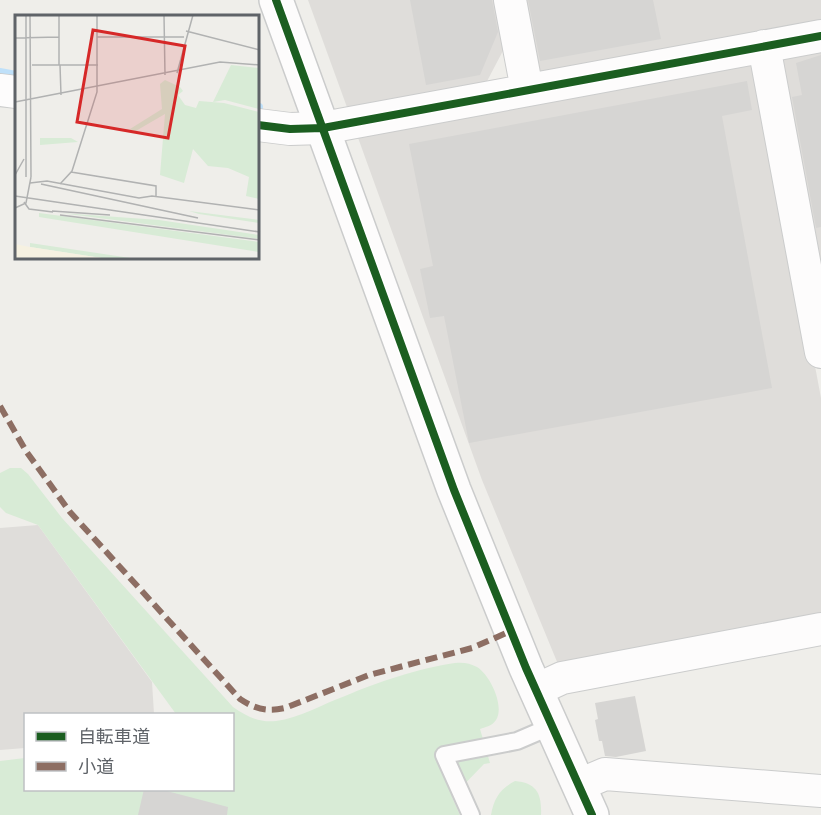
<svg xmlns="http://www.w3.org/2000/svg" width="821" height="815" font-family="'Varela Round','Noto Sans JP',sans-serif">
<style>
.industrial{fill:#dfddda}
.green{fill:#d8ebd6}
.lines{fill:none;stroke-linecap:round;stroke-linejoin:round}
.stream{stroke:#bfe0f9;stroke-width:8}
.building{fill:#d6d5d3}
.service-casing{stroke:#cbcccc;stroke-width:20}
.minor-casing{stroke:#cbcccc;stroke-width:34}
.tertiary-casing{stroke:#cbcccc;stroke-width:36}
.service{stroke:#fdfcfc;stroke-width:16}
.minor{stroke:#fdfcfc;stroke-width:32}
.tertiary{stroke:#fdfcfc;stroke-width:33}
.quiet{stroke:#8d6e63;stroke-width:6;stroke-dasharray:12 6;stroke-linecap:butt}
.cycleway-casing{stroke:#fff;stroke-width:11}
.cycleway{stroke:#1b5e20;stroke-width:8}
.inset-road{fill:none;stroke:#b1b2b2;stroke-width:1.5}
.view{fill:#d62828;fill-opacity:0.15;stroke:#d62828;stroke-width:3}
.inset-edge{fill:none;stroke:#5f6368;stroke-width:3}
</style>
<rect width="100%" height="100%" fill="#efeeea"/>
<path class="industrial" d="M308,0H497L506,45L485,85L348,110Z
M523,0H821V23L538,75Z
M821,49V306L775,57Z
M752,62L759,67L821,398V621L560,669L482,480L357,135Z
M38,525L152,682L154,714H26L25,748L0,750V528Z"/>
<path class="green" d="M10,468H21L28,474L62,518L233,707C246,716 259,723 276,721C299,718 323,704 345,696C377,682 420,668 455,663C463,662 470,663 477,667C490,675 505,706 496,720C492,726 486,727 480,729L490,763L484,764L452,797L460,815H0V761L25,758L26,790H232V714H176L38,525L6,513L0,507V473Z
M515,781C537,783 542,794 541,815H491C494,798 500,789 515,781Z"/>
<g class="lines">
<path class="stream" d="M0,72L16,75
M258,107H259"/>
</g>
<path class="building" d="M410,0H492L498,32L480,75L426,85Z
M528,0H653L661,39L540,61Z
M821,55V227L816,228L792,97L802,95L796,63Z
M747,81L752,110L722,116L772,388L469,443L444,316L430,318L420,269L433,266L409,144Z
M635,696L646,751L616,757L605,756L602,741H599L595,720L598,719L595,703Z
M144,789H159L228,807L227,815H138Z"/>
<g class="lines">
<defs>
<path id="service" d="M471,815L444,755L517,741L552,726"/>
<path id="minor" d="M510,0L527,90
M764,46L821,352
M0,90L16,92
M258,125L290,129L323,128L821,36
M536,690L562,678L821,629
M579,785L605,774L821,791"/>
<path id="tertiary" d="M276,0L454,490L526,668L592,815"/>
</defs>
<use href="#service" class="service-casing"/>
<use href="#minor" class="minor-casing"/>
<use href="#tertiary" class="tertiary-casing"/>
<use href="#service" class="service"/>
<use href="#minor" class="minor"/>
<use href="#tertiary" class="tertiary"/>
<path class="quiet" d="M0,406L26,451L70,512L240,699C255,709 267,712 285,708L369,675L472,648L511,631"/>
<defs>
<path id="cycleway" d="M276,0L454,490L526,668L592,815
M258,125L290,129L323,128L821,36"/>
</defs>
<use href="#cycleway" class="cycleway-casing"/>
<use href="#cycleway" class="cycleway"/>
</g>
<g transform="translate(15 15)">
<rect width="244" height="244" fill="#efeeea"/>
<path d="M216,50L244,53V94L210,85L198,87ZM150,65L165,72L168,76L163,80L170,90L181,93L184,86L209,88L244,97V184L231,181L234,162L213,153L193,151L178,134L169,168L145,160L150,99L119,117L115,114L147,94L145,69ZM25,123H56L63,127L25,130ZM174,196L244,205V208L184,199ZM24,198L244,227V237L24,202ZM46,198L144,205L244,220V224ZM15,228L122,244H93L15,232Z" fill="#d8ebd6"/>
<path d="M0,229L15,232L93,244H0Z" fill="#f6f1e1"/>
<path class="inset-road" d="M11,0V162M15,0L16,162M149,0L150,60M171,16L245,35M82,22H169M0,23L44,22M17,50H83M44,50V0M45,50L46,80M162,58L178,0M0,87L205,47L245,50M56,157L141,171V181M0,160L9,144M15,168L32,166L124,183L137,181L245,195M26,169L183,203M45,169L57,156L82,77V0M0,181L245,217M9,187L14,194L38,197M0,193L11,188L16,162M37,196L95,200M45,200L245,225"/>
<path class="view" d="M78,15L170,31L153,123L62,107Z"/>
<rect width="244" height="244" class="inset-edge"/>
</g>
<rect x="24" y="713" width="210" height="78" fill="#ffffff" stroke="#bfc1c3" stroke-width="1.5"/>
<rect x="36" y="732" width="30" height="9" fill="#1b5e20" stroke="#bfc1c3" stroke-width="1.5"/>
<text x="78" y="743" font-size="18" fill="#5f6368">自転車道</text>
<rect x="36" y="762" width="30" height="9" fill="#8d6e63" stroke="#bfc1c3" stroke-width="1.5"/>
<text x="78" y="773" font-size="18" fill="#5f6368">小道</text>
</svg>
